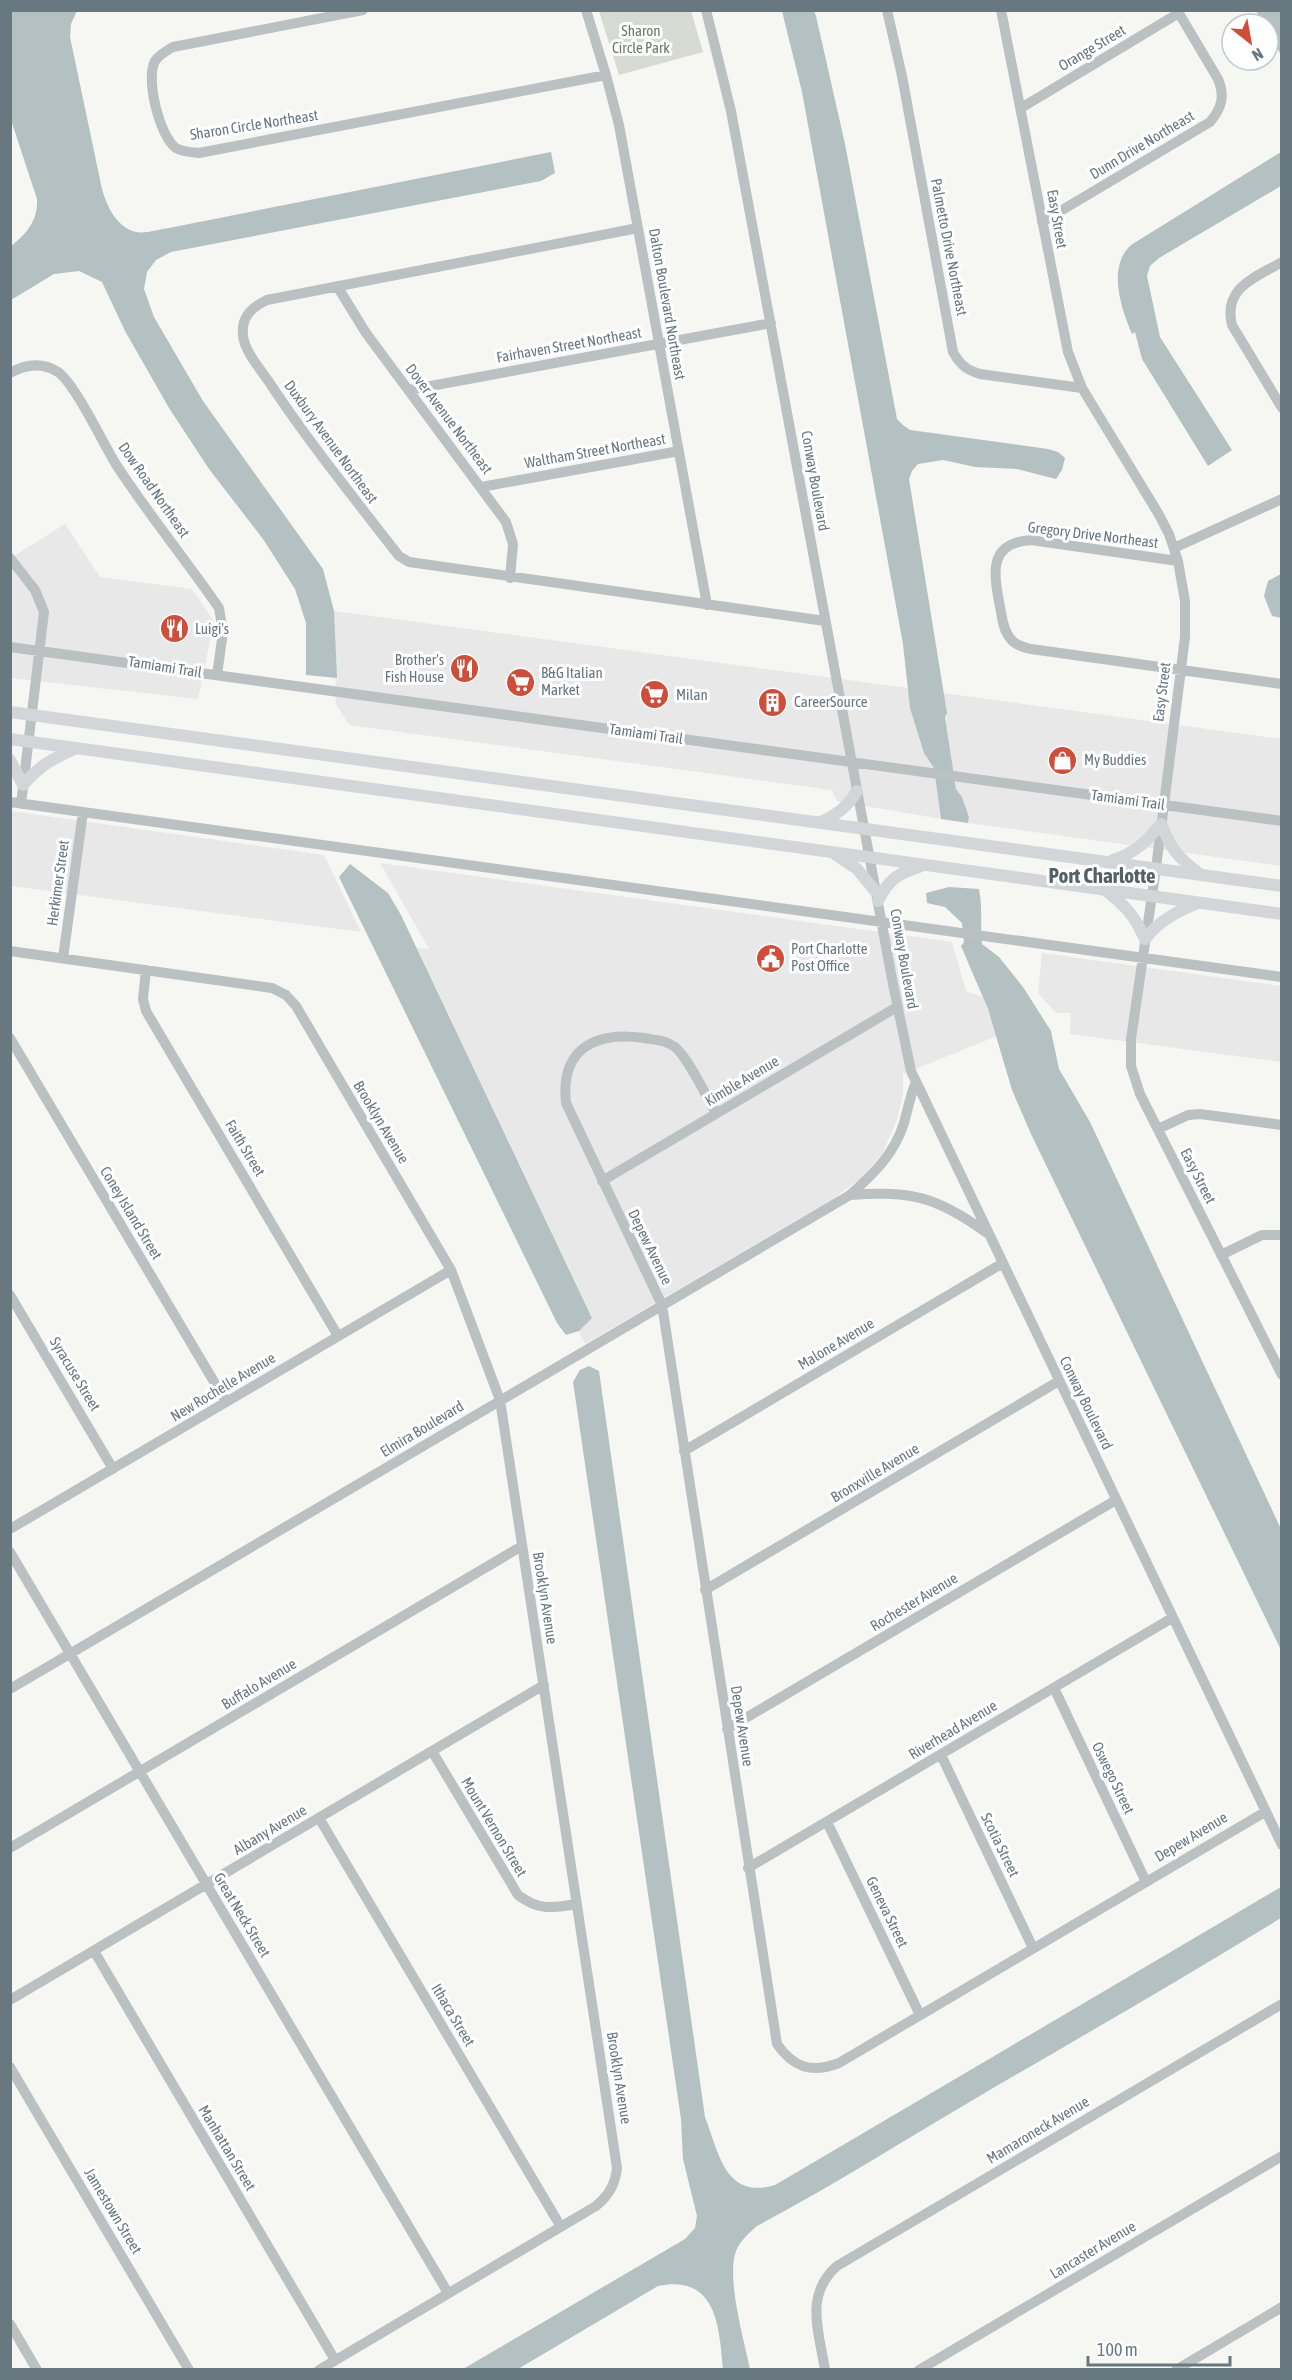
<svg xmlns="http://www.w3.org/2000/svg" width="1292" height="2380" font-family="'Asap Condensed',sans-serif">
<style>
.built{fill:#e7e8e7}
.green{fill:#d6dad3}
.water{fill:#b4c1c3}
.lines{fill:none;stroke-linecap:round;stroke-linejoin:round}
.minor{stroke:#bbc0c3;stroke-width:10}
.major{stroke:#d2d6d9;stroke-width:12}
.labels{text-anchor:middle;stroke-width:6;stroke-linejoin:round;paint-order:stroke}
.park-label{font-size:15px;fill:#6c7966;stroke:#fff}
.street-label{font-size:15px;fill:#687881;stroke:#fff}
.poi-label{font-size:15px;fill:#687881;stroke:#fff;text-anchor:start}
.district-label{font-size:21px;font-weight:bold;fill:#556167;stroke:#fff}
</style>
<rect width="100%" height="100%" fill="#f6f6f3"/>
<path class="built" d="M65,524L100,577L192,589L214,621L198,699L11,678V558Z
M334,611L908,688L910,708L934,767L941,819L837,801L832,790L349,725L336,704Z
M943,693L1281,739V866L968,823L969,817L962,797L956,789L952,770Z
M11,811L324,855L361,932L11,886Z
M380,863L952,942L966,991L983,997L997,1036L903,1074V1093L897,1120L882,1154L859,1180L831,1200L585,1344L579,1331L592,1317L417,948L429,949Z
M1042,953L1281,986V1062L1070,1034L1071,1013H1056L1038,993Z"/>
<path class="green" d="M599,11H691L703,52L619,75Z"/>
<path class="water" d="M11,10L77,11L71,24L70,37L102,189C107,206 116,227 136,232C145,234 160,229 169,228L551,152L555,173L541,181L171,252L156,260L147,272L144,289L154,317L203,401L323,569L334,611L337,678L306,675V623L295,589L263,539L209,469L169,408L125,331L102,282L79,271L54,274L11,300V246C27,234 38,220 37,199L11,120Z
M782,11H814L816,16L845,144L897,419L903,425L910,430L1048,449L1058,452L1065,458L1062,470L1056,479L1017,469L975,467L943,460L918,464L912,471L909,479L947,713L945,717L956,789L962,797L969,817L968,823L941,819L934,768L924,753L910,708L903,644L837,284L802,92Z
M1256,11H1281V55L1268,31V24H1264Z
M1281,152V186L1159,258L1150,266L1147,276L1160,337L1232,450L1208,466L1142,359L1135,332L1132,334C1121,308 1107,267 1131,245Z
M1281,574V618L1272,616L1264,596L1268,581Z
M350,864L388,893L401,915L592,1318L579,1331L566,1335L557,1323L339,877Z
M949,887L979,889C983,909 980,925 982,944L999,957L1023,987L1051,1031L1059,1069L1090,1122L1281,1529V1650L1031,1134L1012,1090L988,1009L961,946L964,942L962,923L945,907L927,903L926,893Z
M589,1366L599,1371L705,2117C719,2153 725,2200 775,2185L1281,1887V1918C1185,1977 1086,2034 988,2091C911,2136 836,2184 757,2226C749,2233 740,2241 736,2251C726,2278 744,2340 750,2369H723C719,2327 717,2274 658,2286L518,2369H463L685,2239L695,2228L697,2216L683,2159L681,2119L573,1382L580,1370Z"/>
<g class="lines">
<path class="minor" d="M363,10L173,47C166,51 160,54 155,61C145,79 160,137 176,148C183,152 191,152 199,153L606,75
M586,10L606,75L619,125L707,605
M706,10L731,111L893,984L911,1071L1282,1845
M887,10L902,76L953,352C960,365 967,370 980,374L1082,388
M1001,10L1068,352L1082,388L1158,513L1169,534L1178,561L1185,601V637L1156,868L1131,1039V1066L1140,1094L1282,1375
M1021,108L1179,13
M1042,222L1210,122C1222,108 1225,96 1218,79L1177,10
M638,228L267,300C252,307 241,317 243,335C244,350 258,366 267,379C307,440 354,498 399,556L409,562L825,621
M1282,262C1254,278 1223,288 1232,325L1282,408
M337,286L366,333L506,522L513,544L510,578
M10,373C26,364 42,362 58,372C76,385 103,444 117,466C149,515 186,560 219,608L223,632L217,675
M409,390L771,323
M481,487L679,451
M1174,548L1282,499
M10,558L35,590L44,612L21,804
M1178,561L1031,540C987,543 994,574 1000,607C1002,617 1003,630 1010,638C1015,645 1023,647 1031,649L1282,684
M10,647L1282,821
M10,802L1282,977
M10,951L272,988L286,995L296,1006L451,1270L500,1400L617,2168C615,2185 609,2195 596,2206L319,2370
M63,958L83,812
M146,970L143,999L146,1011L338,1336
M10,1038L226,1402
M716,1113C706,1096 689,1059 675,1047C666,1040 655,1040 644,1038C596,1031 560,1048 566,1103L662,1305L777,2044C793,2067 811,2074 839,2063L1265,1812
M1158,1129L1188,1115L1200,1114L1282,1125
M602,1181L897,1007
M850,1195C912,1191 936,1196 987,1233
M1221,1255L1262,1235H1282
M10,1295L113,1469
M684,1451L1003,1263
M10,1529L451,1270
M10,1552L448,2293
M705,1590L1059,1381
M1054,1688L1146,1882
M10,1689L850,1195C873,1174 894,1155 904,1123C908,1109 910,1096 916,1082
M727,1729L1116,1500
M432,1751L518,1895C539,1911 552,1908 577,1904
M941,1755L1033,1948
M319,1818L561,2227
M827,1822L920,2015
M10,1848L522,1546
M748,1868L1172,1618
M94,1951L335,2360
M10,2000L544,1685
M10,2067L189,2370
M10,2324L37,2370
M825,2370C819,2331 804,2295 837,2266L1282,2004
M919,2370L1282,2156
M1176,2370L1282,2307"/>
<path class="major" d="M10,712L1282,886
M10,739L1282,914
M10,760L23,785C39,766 53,758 75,749
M821,822C838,814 847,807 857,791
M835,854L857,869L876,892
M1113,860C1135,853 1146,842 1161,824C1172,850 1177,857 1200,874
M1105,890C1126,906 1134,915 1145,939C1160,920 1176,912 1198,903
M878,901C889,878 898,874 921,866"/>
</g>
<defs>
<symbol id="restaurant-disc" viewBox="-11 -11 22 22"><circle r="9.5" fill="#d04d39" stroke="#fff"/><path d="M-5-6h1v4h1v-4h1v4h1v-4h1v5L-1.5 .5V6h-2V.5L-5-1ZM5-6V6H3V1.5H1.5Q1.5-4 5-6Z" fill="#fff"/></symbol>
<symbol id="supermarket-disc" viewBox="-11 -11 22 22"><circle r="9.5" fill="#d04d39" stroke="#fff"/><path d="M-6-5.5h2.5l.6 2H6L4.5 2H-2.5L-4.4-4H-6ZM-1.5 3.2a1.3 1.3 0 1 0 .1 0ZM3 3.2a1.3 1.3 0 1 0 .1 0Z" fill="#fff"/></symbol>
<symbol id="building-disc" viewBox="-11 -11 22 22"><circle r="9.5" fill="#d04d39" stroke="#fff"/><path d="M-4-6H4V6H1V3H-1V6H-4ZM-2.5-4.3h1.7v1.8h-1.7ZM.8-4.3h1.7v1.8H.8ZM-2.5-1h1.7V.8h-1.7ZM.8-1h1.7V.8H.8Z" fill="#fff"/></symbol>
<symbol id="shop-disc" viewBox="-11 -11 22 22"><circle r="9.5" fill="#d04d39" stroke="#fff"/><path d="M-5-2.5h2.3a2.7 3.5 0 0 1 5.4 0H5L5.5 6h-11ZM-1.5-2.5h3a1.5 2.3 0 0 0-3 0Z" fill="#fff"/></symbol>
<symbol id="civic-disc" viewBox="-11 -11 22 22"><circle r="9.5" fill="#d04d39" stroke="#fff"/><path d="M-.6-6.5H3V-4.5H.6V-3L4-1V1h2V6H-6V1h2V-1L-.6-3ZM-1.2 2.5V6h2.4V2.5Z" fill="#fff"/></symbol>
</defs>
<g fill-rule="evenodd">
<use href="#restaurant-disc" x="158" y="612" width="33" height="33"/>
<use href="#restaurant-disc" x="448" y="652" width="33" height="33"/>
<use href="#supermarket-disc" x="504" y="666" width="33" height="33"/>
<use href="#supermarket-disc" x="638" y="678" width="33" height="33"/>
<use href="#building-disc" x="756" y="686" width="33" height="33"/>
<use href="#shop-disc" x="1046" y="744" width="33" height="33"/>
<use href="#civic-disc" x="754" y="942" width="33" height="33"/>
</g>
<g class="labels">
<g class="park-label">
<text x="641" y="36">Sharon<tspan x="641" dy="17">Circle Park</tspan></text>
</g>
<g class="street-label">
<text transform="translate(1092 48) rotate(-31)" y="5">Orange Street</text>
<text transform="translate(254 125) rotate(-9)" y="5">Sharon Circle Northeast</text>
<text transform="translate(1142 145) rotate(-31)" y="5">Dunn Drive Northeast</text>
<text transform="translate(1057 219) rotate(80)" y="5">Easy Street</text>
<text transform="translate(949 247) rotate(79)" y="5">Palmetto Drive Northeast</text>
<text transform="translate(667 304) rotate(80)" y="5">Dalton Boulevard Northeast</text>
<text transform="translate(569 345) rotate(-10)" y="5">Fairhaven Street Northeast</text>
<text transform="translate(449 419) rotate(53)" y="5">Dover Avenue Northeast</text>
<text transform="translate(331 442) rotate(54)" y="5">Duxbury Avenue Northeast</text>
<text transform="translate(595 451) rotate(-10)" y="5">Waltham Street Northeast</text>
<text transform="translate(815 481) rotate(80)" y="5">Conway Boulevard</text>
<text transform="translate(154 490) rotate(55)" y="5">Dow Road Northeast</text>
<text transform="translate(1093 535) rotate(7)" y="5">Gregory Drive Northeast</text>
<text transform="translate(165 667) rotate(9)" y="5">Tamiami Trail</text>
<text transform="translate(1162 692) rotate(-83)" y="5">Easy Street</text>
<text transform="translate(646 734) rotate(8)" y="5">Tamiami Trail</text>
<text transform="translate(1128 800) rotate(8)" y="5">Tamiami Trail</text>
<text transform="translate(58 883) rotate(-82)" y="5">Herkimer Street</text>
<text transform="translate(904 959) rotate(80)" y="5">Conway Boulevard</text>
<text transform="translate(742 1081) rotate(-31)" y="5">Kimble Avenue</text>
<text transform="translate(381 1122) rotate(59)" y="5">Brooklyn Avenue</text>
<text transform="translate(245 1148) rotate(59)" y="5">Faith Street</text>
<text transform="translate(1198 1176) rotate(63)" y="5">Easy Street</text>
<text transform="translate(131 1213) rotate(59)" y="5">Coney Island Street</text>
<text transform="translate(650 1247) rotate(64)" y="5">Depew Avenue</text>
<text transform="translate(836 1344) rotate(-31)" y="5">Malone Avenue</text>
<text transform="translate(75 1374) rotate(59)" y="5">Syracuse Street</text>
<text transform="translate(223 1387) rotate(-31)" y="5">New Rochelle Avenue</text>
<text transform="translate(1086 1403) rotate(64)" y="5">Conway Boulevard</text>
<text transform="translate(422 1429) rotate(-31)" y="5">Elmira Boulevard</text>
<text transform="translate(875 1473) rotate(-31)" y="5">Bronxville Avenue</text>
<text transform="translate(545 1598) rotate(81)" y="5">Brooklyn Avenue</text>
<text transform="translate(914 1602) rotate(-31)" y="5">Rochester Avenue</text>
<text transform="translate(259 1684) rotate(-31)" y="5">Buffalo Avenue</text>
<text transform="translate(742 1726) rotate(81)" y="5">Depew Avenue</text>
<text transform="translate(953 1730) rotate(-31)" y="5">Riverhead Avenue</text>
<text transform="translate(1113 1778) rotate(64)" y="5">Oswego Street</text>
<text transform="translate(494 1827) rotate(59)" y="5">Mount Vernon Street</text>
<text transform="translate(270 1830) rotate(-31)" y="5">Albany Avenue</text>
<text transform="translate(1191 1837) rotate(-31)" y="5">Depew Avenue</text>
<text transform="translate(1000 1845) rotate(64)" y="5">Scotia Street</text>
<text transform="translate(887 1912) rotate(64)" y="5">Geneva Street</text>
<text transform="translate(242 1915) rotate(59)" y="5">Great Neck Street</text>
<text transform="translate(453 2015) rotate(59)" y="5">Ithaca Street</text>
<text transform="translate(619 2078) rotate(81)" y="5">Brooklyn Avenue</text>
<text transform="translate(1038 2130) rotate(-31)" y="5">Mamaroneck Avenue</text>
<text transform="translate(227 2148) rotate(59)" y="5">Manhattan Street</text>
<text transform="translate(113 2211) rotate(59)" y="5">Jamestown Street</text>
<text transform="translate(1093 2250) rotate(-31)" y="5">Lancaster Avenue</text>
</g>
<g class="poi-label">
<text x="195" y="634">Luigi's</text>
<text x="444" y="665" text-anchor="end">Brother's<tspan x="444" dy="17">Fish House</tspan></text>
<text x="541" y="678">B&amp;G Italian<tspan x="541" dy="17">Market</tspan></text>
<text x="676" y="700">Milan</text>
<text x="794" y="707">CareerSource</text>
<text x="1084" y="765">My Buddies</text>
<text x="791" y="954">Port Charlotte<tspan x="791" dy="17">Post Office</tspan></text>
</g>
<g class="district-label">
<text x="1102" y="883">Port Charlotte</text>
</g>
</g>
<rect width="1292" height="2380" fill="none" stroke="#687881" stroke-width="24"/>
<g transform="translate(1250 42) rotate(149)"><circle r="28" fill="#ffffff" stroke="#c3c9cd" stroke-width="1.5"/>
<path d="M0-4.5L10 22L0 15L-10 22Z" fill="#d04d39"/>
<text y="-9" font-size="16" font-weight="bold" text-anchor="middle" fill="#687881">N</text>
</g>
<path d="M1088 2356v9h142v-9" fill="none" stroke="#687881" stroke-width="3"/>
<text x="1097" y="2356" font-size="18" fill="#687881" stroke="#ffffff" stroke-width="4.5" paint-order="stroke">100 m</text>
</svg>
